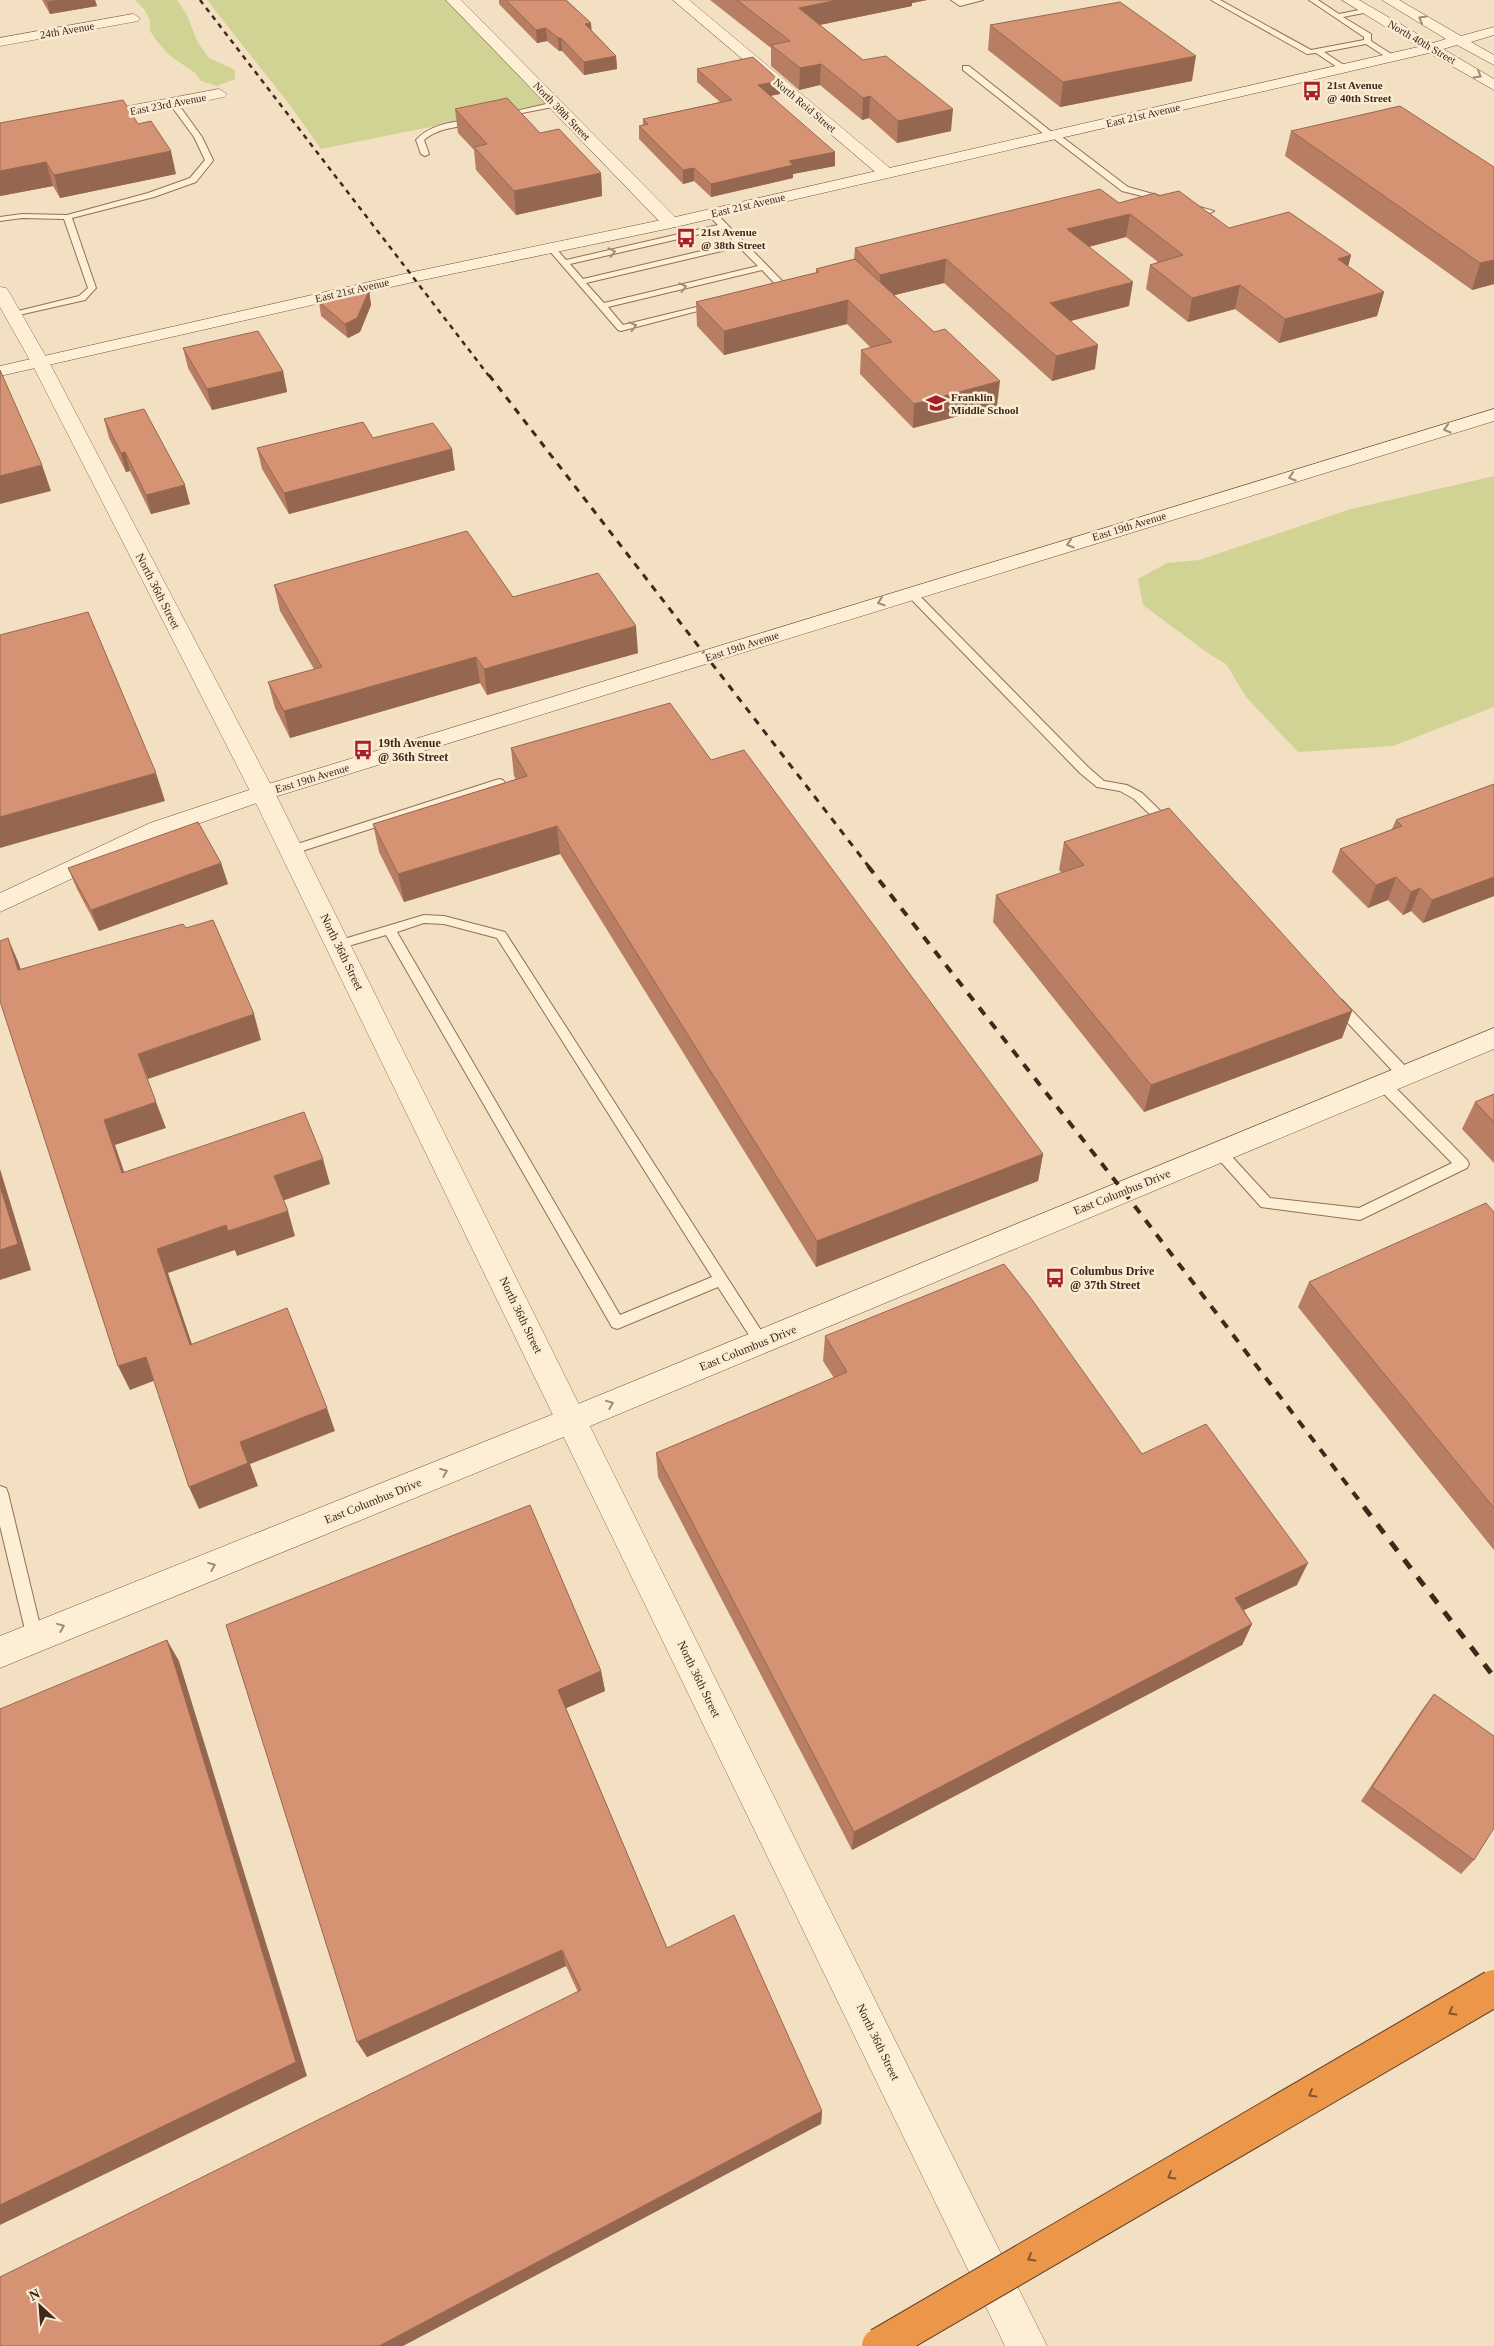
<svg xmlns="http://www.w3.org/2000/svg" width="1494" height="2346" font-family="Georgia,serif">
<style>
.green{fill:#d1d394}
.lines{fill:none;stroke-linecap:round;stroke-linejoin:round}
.lane-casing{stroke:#907056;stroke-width:2}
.street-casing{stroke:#907056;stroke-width:1}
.secondary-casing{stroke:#71513a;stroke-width:1}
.lane{fill:#fdeed6;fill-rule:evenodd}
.street{fill:#fdeed6;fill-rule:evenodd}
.secondary{fill:#fdeed6;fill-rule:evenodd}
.rail-far3{stroke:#3e291c;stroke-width:2.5;stroke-dasharray:5 5;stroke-linecap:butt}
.rail-far2{stroke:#3e291c;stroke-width:3;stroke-dasharray:7 7;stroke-linecap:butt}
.rail-far1{stroke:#3e291c;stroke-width:4;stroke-dasharray:9 9;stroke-linecap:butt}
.rail{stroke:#3e291c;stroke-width:5;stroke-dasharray:11 11;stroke-linecap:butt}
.highway-bridge-casing{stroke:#5d3e2b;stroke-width:38;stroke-linecap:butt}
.highway-bridge{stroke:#ec9649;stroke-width:36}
.wall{fill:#b87e63}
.shaded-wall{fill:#966750}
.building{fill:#d69373;stroke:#966750}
.oneway{stroke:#9e8c79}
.oneway2{stroke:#84552e}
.labels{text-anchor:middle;stroke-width:5;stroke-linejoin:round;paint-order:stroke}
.far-street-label{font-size:11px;fill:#3e291c;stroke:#faebd3}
.far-poi-label{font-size:11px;font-weight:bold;fill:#3e291c;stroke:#faebd3;text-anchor:start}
.street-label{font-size:12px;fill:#3e291c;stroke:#faebd3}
.poi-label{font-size:12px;font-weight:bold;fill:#3e291c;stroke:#faebd3;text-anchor:start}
</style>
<rect width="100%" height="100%" fill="#f3e0c2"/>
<path class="green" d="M135,0H177L186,13L198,43L209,58L235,70V79L217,86L201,81L195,73L169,55L156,40L150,31V20L144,9Z
M207,0H449L549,103L321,149L289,104Z
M1494,476V707L1393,746L1298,752L1246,697L1226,664L1209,654L1143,605L1138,579L1167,563L1199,560L1351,509Z"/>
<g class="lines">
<defs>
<path id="lane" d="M951,0H983L960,6Z
M1211,0H1220L1311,50L1364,40V37L1309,0H1318L1339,14L1369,8V12L1343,17L1371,34V41L1396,57L1389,59L1366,44L1324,52L1347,67L1340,69L1316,53L1307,54Z
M963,66H969L1053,133H1057L1128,187L1214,211L1210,213L1122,191L1053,138H1049L963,70Z
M173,101H176L202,137L213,160L212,162L196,182L154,197L72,218L96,288L85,300L10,317V313L79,296L88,288L64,219L22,218L0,221V217L22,214L67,215L148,193L190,178L205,160L194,137L169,103Z
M555,102L559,104L558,106L502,117L498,115Z
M476,119L480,121L479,123C460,127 439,127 424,140L429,154L425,156L421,154L416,140C431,123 455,122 476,119Z
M708,211H714L788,287V291L775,293V289L779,288L762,270L608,307L623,325L713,303L717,306L621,331L618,330L547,248L554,246L566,260L718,225L708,215ZM722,229L735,243L583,279L570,264ZM739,247L758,266L604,303L586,283Z
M911,590L915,591L1088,767L1104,781L1127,785L1142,793L1173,823L1175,826L1173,829H1165L1134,799L1120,791L1097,787L1080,773L907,595V591Z
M499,779L503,780L505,783L503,786L296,853H288L286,850L288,847Z
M424,915L444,916L505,932L766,1338L768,1342L766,1346L761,1348L756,1346L718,1287L622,1327L617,1329L612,1327L386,935L338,949L332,945L334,942ZM424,923L444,924L497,938L712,1277L620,1315L397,932Z
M1337,998L1342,1000L1410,1071L1412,1075L1410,1079H1400L1332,1006L1331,1003Z
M1383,1079L1388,1080L1467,1160L1469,1164L1467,1168L1360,1220L1261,1207L1212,1152L1214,1148H1224L1270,1198L1359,1208L1452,1163L1378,1088L1376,1084L1378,1080Z
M0,1486L6,1488L8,1493L43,1638L41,1643L35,1646L29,1643L27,1638L0,1526Z"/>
<path id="street" d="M446,0H461L677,219L679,223L677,227H665Z
M673,0H689L891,169L893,172L891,175H879Z
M133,14L140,18L138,21L0,46V38Z
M219,89L227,94L224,97L92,123L84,118L92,113Z
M0,287L6,288L9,292L49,362L275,793L1047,2346H1005L251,793L31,362L0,307Z"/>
<path id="secondary" d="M1342,0H1359L1433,43L1446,39L1382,0H1399L1461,36L1494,27V35L1471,42L1494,55V65L1457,45L1443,49L1494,79V90L1429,53L671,228L413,282L0,376V366L413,272L671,218L1418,47Z
M1494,409V421L271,798L166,835L0,912V893L150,823L255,788Z
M1494,1028V1049L583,1429L0,1668V1636L561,1411Z"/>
</defs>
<use href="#lane" class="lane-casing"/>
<use href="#street" class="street-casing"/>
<use href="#secondary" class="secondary-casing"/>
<use href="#lane" class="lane"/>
<use href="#street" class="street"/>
<use href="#secondary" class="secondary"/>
<path class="rail-far3" d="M200,0L489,376"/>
<path class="rail-far2" d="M489,375L869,867"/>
<path class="rail-far1" d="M868,866L1124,1192L1365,1508"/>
<path class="rail" d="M1364,1507L1494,1677"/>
<defs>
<path id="highway-bridge" d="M880,2346L1494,1988"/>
</defs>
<use href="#highway-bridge" class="highway-bridge-casing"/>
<use href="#highway-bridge" class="highway-bridge"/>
</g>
<path class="wall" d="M42,0H95L97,6L50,14Z
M499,0H566L591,23V30L616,56L617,69L584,75L562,51H559L547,41L537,43L499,4Z
M710,0H927L912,3V6L820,25L951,131L897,143L869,118L862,120L820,85L799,90L771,66V48Z
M990,25L1192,81L1060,107L988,50Z
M697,69L780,81V94L770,96L835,166L793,174V178L711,197L694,181L683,184L639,139V126L643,125V119L720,102L697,82Z
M455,109L540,133L601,173L602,196L516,215L476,170L474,150L458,133Z
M0,123L138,124L176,174L60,198L53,186L0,196Z
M1291,131L1494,167V284L1472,290L1285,156Z
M1158,196L1229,228L1351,255L1348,266L1384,292L1377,316L1279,343L1235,309L1188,322L1146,289L1150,265L1158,262L1126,237L1089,247L1129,306L1071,321L1095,369L1052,381L944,283L894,295L997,406L913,428L860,374L861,350L871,348L847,324L724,355L697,326L696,302L816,273V269L854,259L855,248Z
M369,291L371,305L360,332L348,338L321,316L319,302Z
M183,348L283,371L287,392L212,410L188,368Z
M104,419L190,504L151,514L130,471L126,472L109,438Z
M373,438L455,470L289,514L262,469L257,448Z
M274,585L513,597L638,653L487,695L480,683L290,738L275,708L268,682L314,669L280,611Z
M511,748L711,760L1043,1154L1038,1181L816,1267L560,854L404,902L379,852L373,824L516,779L514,776Z
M1494,784V896L1423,923L1411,911L1403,915L1388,900L1368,908L1332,872L1340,849L1392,829L1396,820Z
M1064,842L1352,1011L1342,1038L1144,1112L993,922L996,895L1062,873L1059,870Z
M221,863L228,884L99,931L77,889L68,868Z
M1494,1094V1163L1462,1129L1475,1102Z
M1494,1212V1550L1298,1307L1309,1282Z
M825,1336L1142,1454L1297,1585L1244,1610L1252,1624L1242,1645L852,1850L658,1477L656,1453L834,1378L823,1361Z
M226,1625L601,1671L605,1691L566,1708L667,1948L822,2111L821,2124L578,1992L566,1966L367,2057Z
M1434,1694L1474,1860L1461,1874L1361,1801L1422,1710Z"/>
<path class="shaded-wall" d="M61,0H95L97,6L50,14L47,2Z
M837,0H927L912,3V6L799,29V8Z
M591,23L592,35L585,24Z
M546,28L547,41L537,43L536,30Z
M558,38H561L562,51H559Z
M616,56L617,69L584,75V62Z
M1196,56L1192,81L1060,107L1063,82Z
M821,64L820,85L799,90L800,68Z
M780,81V94L758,98V85Z
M870,96L869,118L862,120L863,98Z
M953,109L951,131L897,143L898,121Z
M171,151L176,174L60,198L54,175Z
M835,152V166L793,174V178L711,197V184L789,161Z
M46,162L53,186L0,196V171Z
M694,168V181L683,184V170Z
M601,173L602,196L516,215L514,191Z
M1130,214L1126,237L1064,253L1067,229Z
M1351,255L1345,279L1338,259Z
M946,259L944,283L879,299L880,275Z
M1494,260V284L1472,290L1480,263Z
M1133,282L1129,306L1046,327L1050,303Z
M1240,285L1235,309L1188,322L1192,298Z
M369,291L371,305L360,332L348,338L345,324Z
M1384,292L1377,316L1279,343L1285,319Z
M848,300L847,324L724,355V331Z
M1098,345L1095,369L1052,381L1056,356Z
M283,371L287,392L212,410L207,389Z
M1000,381L997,406L913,428L914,404Z
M452,449L455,470L289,514L284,493Z
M125,452L130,471L126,472L121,453Z
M42,465L51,491L0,504V476Z
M185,485L190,504L151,514L146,495Z
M636,626L638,653L487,695L484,669Z
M476,657L480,683L290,738L284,711Z
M156,773L165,801L0,848V817Z
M557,826L560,854L404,902L398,874Z
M221,863L228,884L99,931L91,910Z
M1396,877L1388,900L1368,908L1376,885Z
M1494,877V896L1423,923L1432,900Z
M1420,888L1411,911L1403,915L1411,892Z
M8,938L19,964L29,996L18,970Z
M1352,1011L1342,1038L1144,1112L1151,1085Z
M254,1014L261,1040L148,1079L138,1054Z
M156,1102L166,1128L115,1145L133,1198L122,1173L104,1120Z
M1043,1154L1038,1181L816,1267L817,1241Z
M323,1159L330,1184L282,1201L274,1176Z
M0,1169L31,1270L0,1280Z
M288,1211L295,1236L237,1256L228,1231Z
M226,1225L235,1250L168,1273L200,1368L190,1345L157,1249Z
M146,1357L156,1380L130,1390L118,1366Z
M327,1408L335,1431L250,1464L258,1486L199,1509L189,1487L240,1442Z
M1308,1563L1297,1585L1225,1619L1235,1598Z
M1252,1624L1242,1645L852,1850L854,1832Z
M167,1640L179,1661L307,2076L0,2225V2205Z
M601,1671L605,1691L562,1710L558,1690Z
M562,1950L566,1966L367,2057L357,2042Z
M822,2111L821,2124L403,2346H379Z"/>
<path class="building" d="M46,0H61L47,2Z
M506,0H566L591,23L585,24L616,56L584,62L561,38H558L546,28L536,30Z
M737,0H837L799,8L863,60L886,56L953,109L898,121L870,96L863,98L821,64L800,68L771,45L790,41Z
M1120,2L1196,56L1063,82L990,25Z
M753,57L780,81L758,85L835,152L789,161L793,165L711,184L694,168L683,170L639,126L648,124L643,119L732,100L697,69Z
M507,98L540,133L559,129L601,173L514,191L474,147L487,144L455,109Z
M123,100L138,124L151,121L171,151L54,175L46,162L0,171V123Z
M1400,106L1494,167V260L1480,263L1291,131Z
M1100,189L1119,203L1155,193L1158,196L1179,191L1229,228L1289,212L1351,255L1338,259L1384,292L1285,319L1240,285L1192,298L1150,265L1183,255L1130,214L1067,229L1133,282L1050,303L1098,345L1056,356L946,259L880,275L855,248Z
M855,259L934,332L945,329L1000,381L914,404L861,350L892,342L848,300L724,331L696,302L819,272L816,269Z
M369,291L357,318L345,324L319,302Z
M258,331L283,371L207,389L183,348Z
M0,370L42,465L0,476Z
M144,409L185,485L146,495L125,452L121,453L104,419Z
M363,422L373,438L433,423L452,449L284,493L257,448Z
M467,531L513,597L598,573L636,626L484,669L476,657L284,711L268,682L322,667L274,585Z
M88,612L156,773L0,817V635Z
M670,703L711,760L744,750L1043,1154L817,1241L557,826L398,874L373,824L527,776L511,748Z
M1494,784V877L1432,900L1420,888L1411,892L1396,877L1376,885L1340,849L1402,826L1396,820Z
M1169,808L1352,1011L1151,1085L996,895L1084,865L1064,842Z
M198,822L221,863L91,910L68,868Z
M213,920L254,1014L138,1054L156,1102L104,1120L122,1173L304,1112L323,1159L274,1176L288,1211L228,1231L226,1225L157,1249L190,1345L287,1308L327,1408L240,1442L248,1463L189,1487L146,1357L118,1366L0,1001V941L8,938L18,970L183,924L186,928Z
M1494,1094V1122L1475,1102Z
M0,1186L18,1244L0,1250Z
M1486,1203L1494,1212V1508L1309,1282Z
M1004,1264L1030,1297L1142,1454L1206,1424L1308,1563L1235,1598L1252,1624L854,1832L656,1453L847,1372L825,1336Z
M530,1505L601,1671L558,1690L667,1948L734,1915L822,2111L379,2346H0V2277L581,1990L562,1950L357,2042L226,1625Z
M167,1640L296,2062L0,2205V1709Z
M1434,1694L1494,1736V1828L1474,1860L1372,1787Z"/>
<defs><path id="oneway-chevron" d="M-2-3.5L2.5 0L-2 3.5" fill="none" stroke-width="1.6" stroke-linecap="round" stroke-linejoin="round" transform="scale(1.25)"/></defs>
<g class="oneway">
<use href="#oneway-chevron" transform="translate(1422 19) rotate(-150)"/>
<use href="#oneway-chevron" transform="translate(1478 75) rotate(30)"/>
<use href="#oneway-chevron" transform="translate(612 252) rotate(-13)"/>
<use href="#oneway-chevron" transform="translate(683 287) rotate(-14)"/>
<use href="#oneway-chevron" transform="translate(633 326) rotate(-14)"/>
<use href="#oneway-chevron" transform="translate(1447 429) rotate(163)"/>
<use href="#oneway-chevron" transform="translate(1292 477) rotate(163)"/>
<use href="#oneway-chevron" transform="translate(1070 544) rotate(163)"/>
<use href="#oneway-chevron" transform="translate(881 602) rotate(162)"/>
<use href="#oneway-chevron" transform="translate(610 1404) rotate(-22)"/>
<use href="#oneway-chevron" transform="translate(444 1472) rotate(-22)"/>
<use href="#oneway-chevron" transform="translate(212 1566) rotate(-22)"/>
<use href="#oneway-chevron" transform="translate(61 1627) rotate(-22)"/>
</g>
<g class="oneway2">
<use href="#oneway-chevron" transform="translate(1452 2012) rotate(150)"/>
<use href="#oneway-chevron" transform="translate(1312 2094) rotate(150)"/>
<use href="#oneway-chevron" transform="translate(1171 2176) rotate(150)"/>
<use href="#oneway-chevron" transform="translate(1031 2258) rotate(150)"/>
</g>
<defs>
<symbol id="bus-bare" viewBox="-9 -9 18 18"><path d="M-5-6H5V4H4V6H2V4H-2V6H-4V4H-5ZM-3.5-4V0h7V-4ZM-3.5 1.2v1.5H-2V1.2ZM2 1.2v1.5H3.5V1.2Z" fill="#a61f2c" stroke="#faebd3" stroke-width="2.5" paint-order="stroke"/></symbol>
<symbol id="school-bare" viewBox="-9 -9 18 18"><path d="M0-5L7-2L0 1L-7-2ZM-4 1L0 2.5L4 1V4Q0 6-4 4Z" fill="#a61f2c" stroke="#faebd3" stroke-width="2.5" paint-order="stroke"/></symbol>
</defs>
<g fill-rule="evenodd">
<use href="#bus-bare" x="1298" y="77" width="28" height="28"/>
<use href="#bus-bare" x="672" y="224" width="28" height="28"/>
<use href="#school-bare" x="922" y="389" width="28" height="28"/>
<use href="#bus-bare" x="349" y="736" width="28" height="28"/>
<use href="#bus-bare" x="1041" y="1264" width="28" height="28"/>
</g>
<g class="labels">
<g class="far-street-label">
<text transform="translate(67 30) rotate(-10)" y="4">24th Avenue</text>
<text transform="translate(1422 42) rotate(30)" y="4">North 40th Street</text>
<text transform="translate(168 104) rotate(-11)" y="4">East 23rd Avenue</text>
<text transform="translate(805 105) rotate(40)" y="4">North Reid Street</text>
<text transform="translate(562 111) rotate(46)" y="4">North 38th Street</text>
<text transform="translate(1143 115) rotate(-13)" y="4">East 21st Avenue</text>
<text transform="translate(748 205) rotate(-13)" y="4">East 21st Avenue</text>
<text transform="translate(352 290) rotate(-13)" y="4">East 21st Avenue</text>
<text transform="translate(1129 526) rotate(-17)" y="4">East 19th Avenue</text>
<text transform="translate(742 646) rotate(-18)" y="4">East 19th Avenue</text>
<text transform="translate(312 778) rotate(-17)" y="4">East 19th Avenue</text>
</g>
<g class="far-poi-label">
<text x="1327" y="89">21st Avenue<tspan x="1327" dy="13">@ 40th Street</tspan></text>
<text x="701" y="236">21st Avenue<tspan x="701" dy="13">@ 38th Street</tspan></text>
<text x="951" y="401">Franklin<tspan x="951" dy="13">Middle School</tspan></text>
</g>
<g class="street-label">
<text transform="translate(158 591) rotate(63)" y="4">North 36th Street</text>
<text transform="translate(342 952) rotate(64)" y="4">North 36th Street</text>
<text transform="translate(1122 1192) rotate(-22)" y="4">East Columbus Drive</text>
<text transform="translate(521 1315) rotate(64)" y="4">North 36th Street</text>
<text transform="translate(748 1348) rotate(-22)" y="4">East Columbus Drive</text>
<text transform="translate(373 1501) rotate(-22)" y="4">East Columbus Drive</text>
<text transform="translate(699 1679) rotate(64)" y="4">North 36th Street</text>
<text transform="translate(878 2042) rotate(64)" y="4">North 36th Street</text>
</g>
<g class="poi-label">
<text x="378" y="747">19th Avenue<tspan x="378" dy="14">@ 36th Street</tspan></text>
<text x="1070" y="1275">Columbus Drive<tspan x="1070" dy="14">@ 37th Street</tspan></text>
</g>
</g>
<g transform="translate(40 2306) rotate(334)" stroke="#faebd3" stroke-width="4" paint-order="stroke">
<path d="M0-4L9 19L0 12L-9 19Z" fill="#3e291c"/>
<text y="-8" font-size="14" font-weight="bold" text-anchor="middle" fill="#3e291c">N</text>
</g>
</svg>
